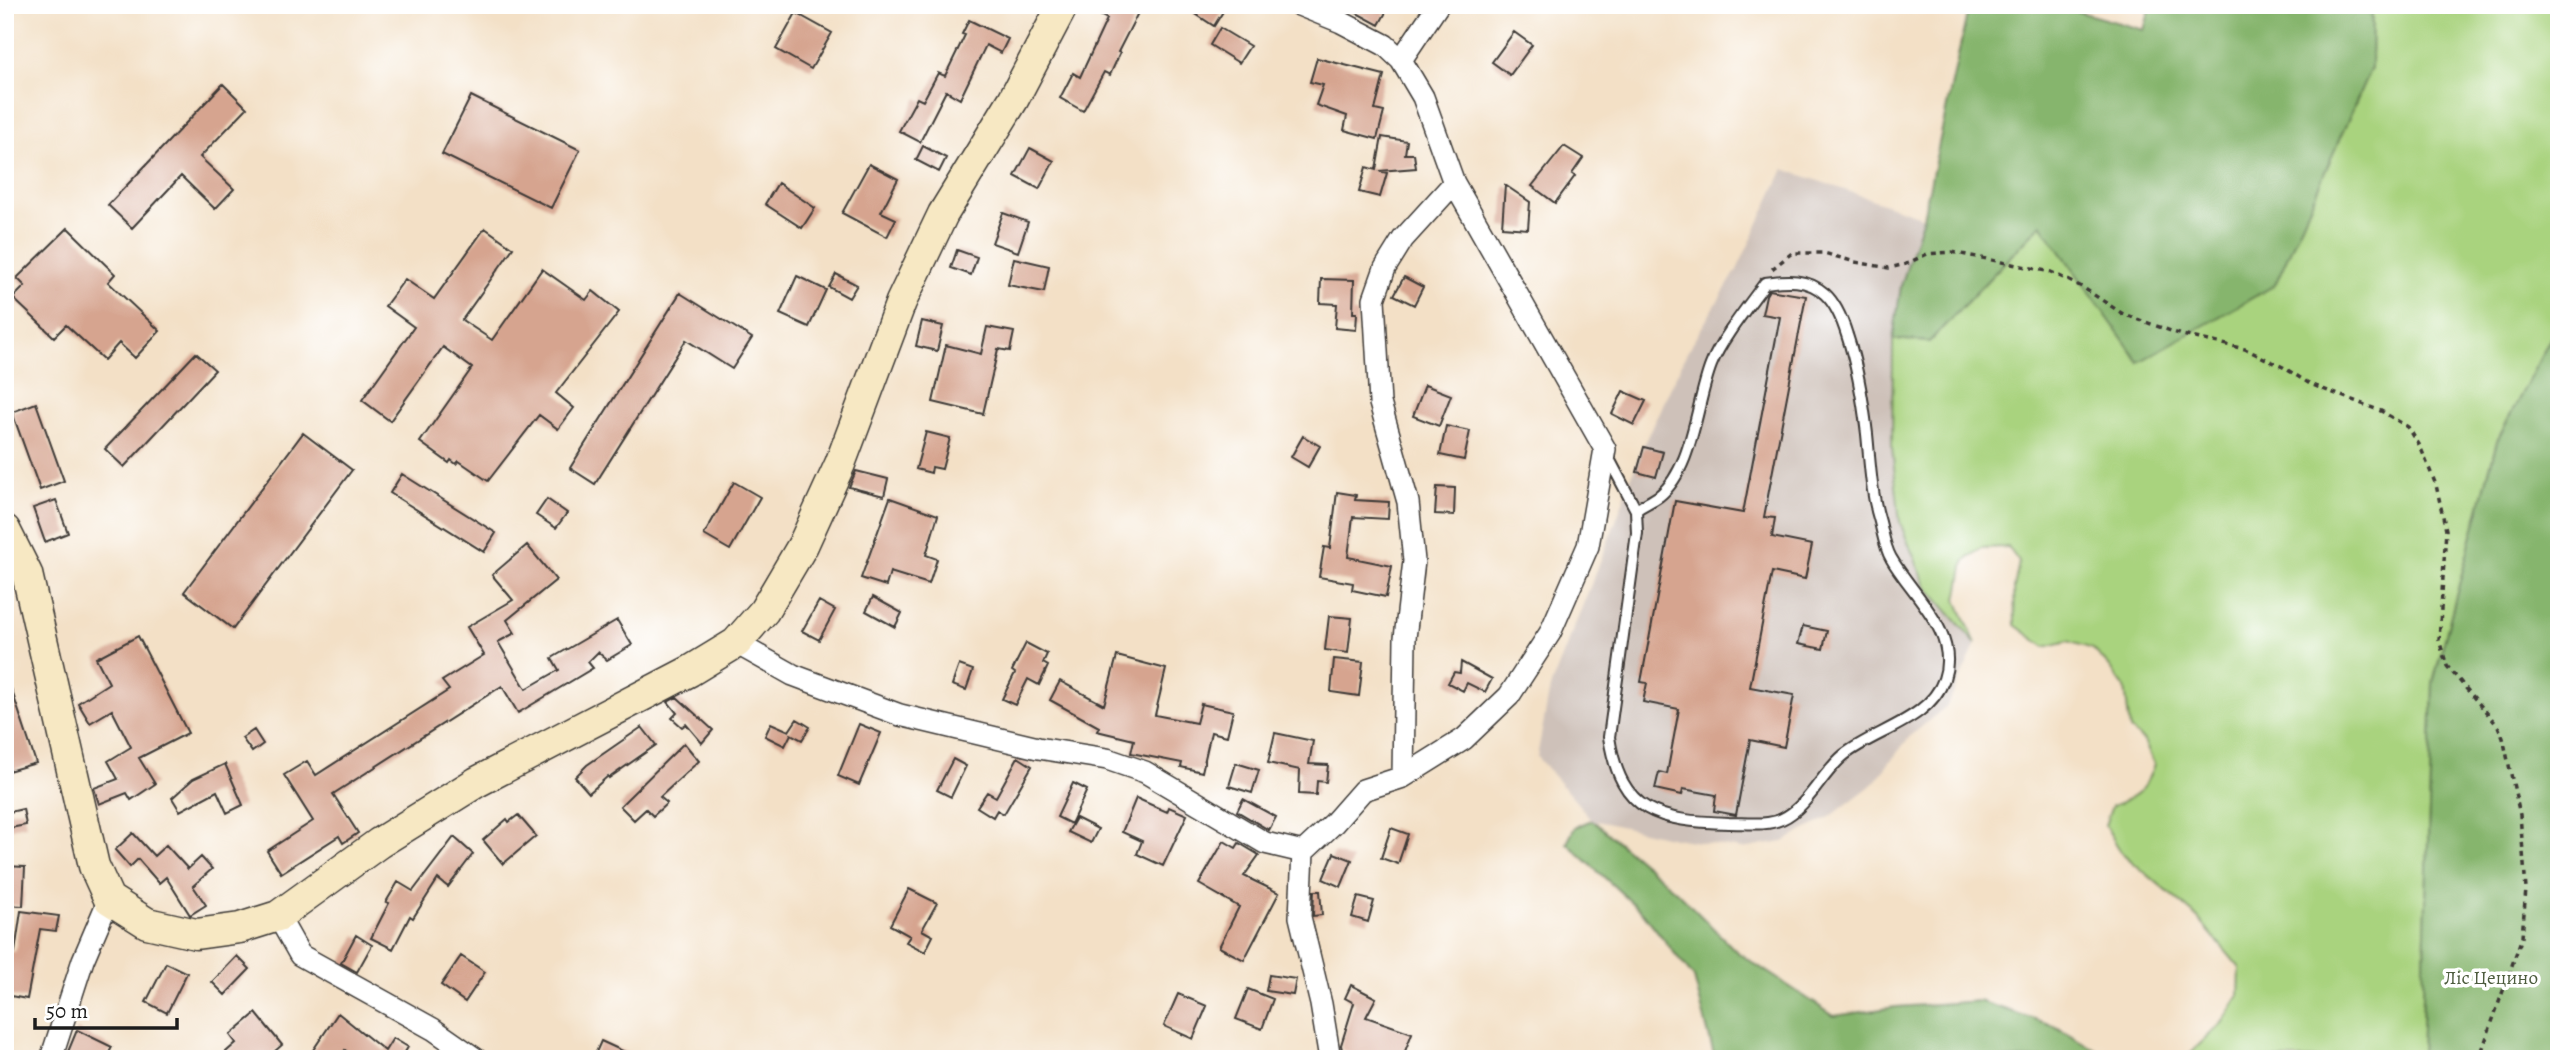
<svg xmlns="http://www.w3.org/2000/svg" width="2564" height="1064" font-family="Alegreya,serif">
<style>
.industrial{fill:#cec1b9}
.green{fill:#a9d37e;stroke:#62784d;stroke-width:2}
.forest{fill:#86b56d;stroke:#516844;stroke-width:2}
.building{fill:#d6a48f}
.lines{fill:none;stroke-linecap:round;stroke-linejoin:round}
.lane-casing{stroke:#3c3936;stroke-width:14}
.street-casing{stroke:#3c3936;stroke-width:24}
.secondary-casing{stroke:#3c3936;stroke-width:33}
.path{stroke:#3c3936;stroke-width:3.5;stroke-dasharray:5 5;stroke-linecap:butt}
.lane{stroke:#fff;stroke-width:10}
.street{stroke:#fff;stroke-width:21}
.secondary{stroke:#f7e8c3;stroke-width:30}
.labels{text-anchor:middle;stroke-width:7;stroke-linejoin:round;paint-order:stroke}
.park-label{font-size:19px;fill:#4d5c3e;stroke:#fff}
</style>
<rect width="100%" height="100%" fill="#fff"/>
<filter id="ink" filterUnits="userSpaceOnUse"><feTurbulence type="fractalNoise" baseFrequency=".0143" numOctaves="2"/><feDisplacementMap in="SourceGraphic" scale="14" xChannelSelector="R" yChannelSelector="G"/><feConvolveMatrix kernelMatrix="1 2 1 2 8 2 1 2 1" color-interpolation-filters="sRGB"/></filter>
<filter id="wash" filterUnits="userSpaceOnUse"><feTurbulence type="fractalNoise" baseFrequency=".00686" numOctaves="4" result="noise"/><feDisplacementMap in="SourceGraphic" scale="28" xChannelSelector="R" yChannelSelector="G"/><feGaussianBlur stdDeviation="1.57" result="paint"/><feColorMatrix in="noise" values="0 0 0 0 0 0 0 0 0 0 0 0 0 0 0 0 0 1.4 0 .05"/><feComposite in="paint" operator="in"/></filter>
<g filter="url(#wash)">
<rect width="100%" height="100%" fill="#f3e0c6"/>
<path class="industrial" d="M1784,169L1923,217L1901,286L1893,339L1892,448L1900,523L1926,586L1976,644L1948,705L1911,735L1873,784L1830,817L1783,842L1741,849L1674,838L1592,820L1537,757L1550,688L1616,521L1640,452L1688,350L1737,270Z"/>
<path class="green" d="M2372,5H2559V322L2497,441L2433,683L2421,1059H2184L2222,1023L2239,997L2240,968L2196,916L2121,852L2105,825L2112,806C2138,796 2145,791 2154,764L2144,741L2130,730L2125,688L2109,666L2093,649L2068,641L2045,647L2015,625L2014,588L2019,562L2008,547L1981,548L1964,562L1957,600L1976,644L1926,586L1900,523L1892,448L1893,339L1929,342L2041,224L2139,361L2371,68Z"/>
<path class="forest" d="M1969,5H2055L2144,30L2151,5H2372L2371,68L2275,285L2139,362L2041,224L1929,342L1893,339L1901,286L1923,217Z
M2559,322V1059H2421L2433,683L2497,441Z
M1592,820L1676,891L1737,952L1834,1016L1896,1007L1979,1001L2053,1025L2111,1059H1715L1694,978L1643,913L1567,843L1575,827Z"/>
<g id="blocks">
<path class="building" d="M1105,5H1142L1118,52L1120,53L1110,75L1104,72L1083,111L1060,98L1073,73L1080,77L1107,19L1100,15Z
M1182,5H1227L1214,26Z
M1342,5H1390L1379,25Z
M796,13L832,33L811,69L776,49Z
M969,20L1008,39L1001,53L986,45L960,99L946,91L920,142L899,131L917,98L923,101L938,73L945,76L965,35L962,34Z
M1220,28L1250,46L1239,63L1210,45Z
M1514,32L1532,45L1510,75L1492,62Z
M1317,58L1384,75L1375,110L1384,112L1377,139L1344,130L1347,116L1316,105L1323,85L1310,82Z
M223,84L247,108L200,157L234,189L215,209L181,176L132,228L108,205Z
M471,96L580,150L551,208L442,154Z
M1382,137L1407,141L1405,154H1414L1416,168L1379,171L1387,173L1380,197L1359,192L1366,167L1376,170Z
M923,146L946,158L939,172L916,160Z
M1564,146L1583,158L1572,174L1575,176L1555,203L1532,186Z
M1030,148L1054,161L1039,189L1015,176Z
M869,164L898,179L881,212L896,219L887,237L842,213Z
M778,183L815,208L802,228L765,204Z
M1505,185L1530,202L1528,229L1502,227Z
M1003,213L1028,222L1018,252L992,243Z
M68,228L115,274L108,282L160,331L135,358L119,343L104,360L66,325L54,337L13,298L25,286L17,278Z
M485,228L513,248L462,320L492,340L542,269L586,300L593,291L619,312L556,393L574,408L558,429L539,415L488,481L459,461L456,464L451,460L449,463L420,442L472,368L443,347L390,421L362,400L414,327L385,306L405,279L434,299Z
M957,250L977,257L971,275L951,268Z
M1014,258L1049,266L1044,292L1008,285Z
M836,274L857,285L849,298L829,287Z
M797,276L826,290L809,327L780,314Z
M1404,277L1423,287L1414,305L1394,295Z
M1321,279L1354,280L1353,313H1357L1356,330L1335,328L1337,304L1320,303Z
M1769,290L1806,296L1764,517L1775,518L1772,537L1812,545L1805,579L1772,572L1750,687L1794,695L1784,747L1750,740L1736,815L1714,811L1716,795L1683,789L1682,795L1655,789L1659,772L1667,774L1679,709L1643,702L1647,683L1641,682L1675,501L1743,513L1780,317L1762,314L1766,295Z
M680,293L752,338L732,369L686,340L595,484L570,468Z
M922,321L943,326L937,351L916,346Z
M987,327L1014,332L1010,351L998,349L983,414L933,402L946,345L981,354Z
M196,353L215,370L124,467L105,449Z
M1425,385L1451,395L1439,426L1413,416Z
M1623,391L1646,401L1634,425L1612,414Z
M36,403L64,481L40,490L12,412Z
M1446,426L1470,431L1464,460L1440,455Z
M926,432L950,438L942,469L932,467L931,473L916,469Z
M303,433L352,470L233,629L184,592Z
M1303,436L1320,446L1308,467L1291,457Z
M1644,447L1663,452L1656,477L1637,472Z
M856,471L888,479L884,496L849,487Z
M402,474L496,533L484,552L390,493Z
M734,482L760,497L730,550L704,535Z
M1437,487L1455,488L1454,515L1435,514Z
M1337,492L1356,495L1355,500L1389,502L1388,519L1353,517L1348,557L1392,566L1386,597L1352,590L1353,583L1319,577L1324,547L1330,548Z
M890,498L938,515L926,555L937,559L929,584L890,572L886,586L861,578Z
M547,499L567,513L556,528L536,515Z
M56,500L68,533L45,542L33,508Z
M527,545L556,580L507,620L515,633L498,642L526,689L559,670L552,658L617,620L632,645L607,660L598,652L588,662L593,668L518,713L502,686L333,794L358,833L343,843L339,836L281,873L267,851L313,821L284,775L307,761L316,775L449,690L442,681L484,655L467,627L513,600L492,575Z
M873,597L902,613L895,627L866,611Z
M819,601L835,610L819,640L802,631Z
M1329,616L1352,618L1348,653L1325,650Z
M1803,626L1827,631L1823,649L1798,644Z
M138,636L188,733L139,758L155,784L131,800L127,793L99,804L94,788L118,779L108,761L131,747L112,710L90,723L78,703L109,683L96,658Z
M1026,643L1047,654L1043,663L1048,666L1039,685L1028,679L1015,705L1002,699L1015,673L1012,671Z
M1117,656L1166,669L1155,715L1196,723L1201,704L1233,711L1227,736L1211,732L1202,772L1181,767L1182,763L1131,753L1134,740L1097,731L1099,727L1050,700L1060,681L1104,705Z
M1334,659L1363,662L1359,696L1331,692Z
M1461,662L1492,679L1485,692L1467,683L1463,691L1448,683L1454,672L1460,673Z
M959,665L973,670L966,690L952,685Z
M5,682H9L36,763L5,772Z
M677,697L713,730L702,743L686,724L682,727L672,718L677,713L668,702Z
M797,719L810,727L802,740L791,734L785,746L765,736L771,723L789,731Z
M859,724L881,733L859,785L838,776Z
M642,727L656,745L609,778L608,776L589,793L575,777L587,765Z
M254,730L263,744L252,752L242,738Z
M1275,733L1313,741L1309,764L1328,765L1326,782L1317,781L1316,795L1299,794L1300,770L1268,763Z
M684,743L699,761L660,797L667,803L653,816L646,809L634,820L620,806Z
M1018,757L1032,766L1004,814L997,810L993,817L977,807L987,792L996,797Z
M953,759L966,766L951,797L937,790Z
M1236,763L1259,770L1252,793L1229,786Z
M225,764L243,805L227,813L217,791L180,811L172,798L193,779Z
M1073,783L1087,790L1071,824L1057,817Z
M1136,798L1167,812L1169,807L1187,815L1163,866L1137,854L1142,841L1122,832Z
M1243,799L1276,817L1269,830L1237,811Z
M23,809L26,825L5,829V813Z
M518,815L536,836L503,864L483,840L507,819L509,822Z
M1076,818L1098,829L1091,843L1068,832Z
M1391,828L1408,834L1398,864L1381,858Z
M133,833L154,856L166,845L188,869L201,857L212,869L193,886L206,905L190,915L166,877L159,883L138,859L130,867L115,850Z
M454,837L473,854L448,887L438,879L413,918L410,916L393,949L371,938L389,903L386,902L398,882L413,891Z
M1224,841L1236,848L1239,843L1259,855L1244,876L1279,893L1244,960L1219,947L1239,907L1199,884Z
M1334,853L1352,860L1341,887L1323,879Z
M5,866L25,867L23,906L5,905Z
M909,889L937,903L922,930L933,936L925,952L906,942L910,936L890,925Z
M1314,891H1320L1322,915L1313,916Z
M1358,897L1374,901L1368,922L1352,917Z
M21,911L59,916L56,931L40,929L27,999L5,995L7,950L15,952Z
M356,935L372,945L357,972L341,963Z
M237,956L250,969L225,995L212,982Z
M461,956L485,972L465,1002L441,985Z
M166,963L187,973L167,1013L146,1002Z
M1269,975L1296,979L1293,995L1266,991Z
M1351,985L1376,998L1366,1017L1412,1033L1402,1059H1371L1342,1050L1341,1045L1354,1003L1345,998Z
M1248,989L1273,999L1262,1029L1236,1019Z
M1178,994L1207,1006L1193,1039L1164,1026Z
M256,1013L282,1045L266,1059H218L236,1043L230,1035Z
M338,1013L385,1051L393,1038L408,1047L401,1059H356L345,1050L339,1059H307Z
M77,1030L112,1047L106,1059H65Z
M601,1041L640,1059H593Z"/>
</g>
</g>
<g filter="url(#ink)">
<use href="#blocks" fill-opacity="0" stroke="#3c3936" stroke-width="2"/>
<g class="lines">
<defs>
<path id="lane" d="M1607,455L1636,510L1637,533L1609,737C1621,814 1659,821 1729,823C1746,823 1767,826 1782,819C1808,807 1822,773 1844,755C1875,730 1930,720 1944,679C1960,632 1911,594 1891,558C1885,548 1883,534 1880,522C1871,493 1870,464 1867,434C1863,400 1858,368 1847,335C1843,322 1836,304 1825,294C1808,278 1786,280 1765,283C1749,305 1720,341 1711,365C1696,403 1693,469 1659,496C1652,501 1643,505 1636,510"/>
<path id="street" d="M1299,5L1341,22L1385,45L1401,60L1423,97L1454,183L1605,449L1588,546L1550,633L1509,696L1464,739L1403,777L1363,790L1334,823L1303,852L1300,917L1321,1004L1330,1059
M1401,60L1438,5
M736,643L793,675L900,715L1038,748L1107,759L1145,772L1265,843L1303,852
M1403,777L1405,638L1414,561L1408,502L1380,403L1374,299L1385,268L1403,239L1454,183
M278,916L300,955L433,1029L476,1059
M51,1059L83,960L109,899"/>
<path id="secondary" d="M5,530L27,574L94,866L109,899L147,923L196,934L240,928L278,916L379,843L477,782L690,671L736,643L764,611L803,545L840,464L901,302L943,214L1013,100L1063,5"/>
</defs>
<use href="#lane" class="lane-casing"/>
<use href="#street" class="street-casing"/>
<use href="#secondary" class="secondary-casing"/>
<path class="path" d="M1772,269L1792,253H1824L1855,262L1889,268L1906,264L1927,254L1952,252L2051,272L2082,287L2123,314L2182,335L2245,349L2283,367L2310,384L2381,411L2408,427L2420,446L2436,485L2446,530L2439,640L2447,666L2498,726L2503,738L2520,815L2526,889L2522,937L2479,1059"/>
<use href="#lane" class="lane"/>
<use href="#street" class="street"/>
<use href="#secondary" class="secondary"/>
</g>
</g>
<g class="labels">
<g class="park-label">
<text x="2491" y="984">Ліс Цецино</text>
</g>
</g>
<rect width="2564" height="1064" fill="none" stroke="#fff" stroke-width="28"/>
<path d="M35 1018v10h142v-10" fill="none" stroke="#1c1c1c" stroke-width="3.5"/>
<text x="46" y="1018" font-size="21" fill="#1c1c1c" stroke="#ffffff" stroke-width="5" paint-order="stroke">50 m</text>
</svg>
